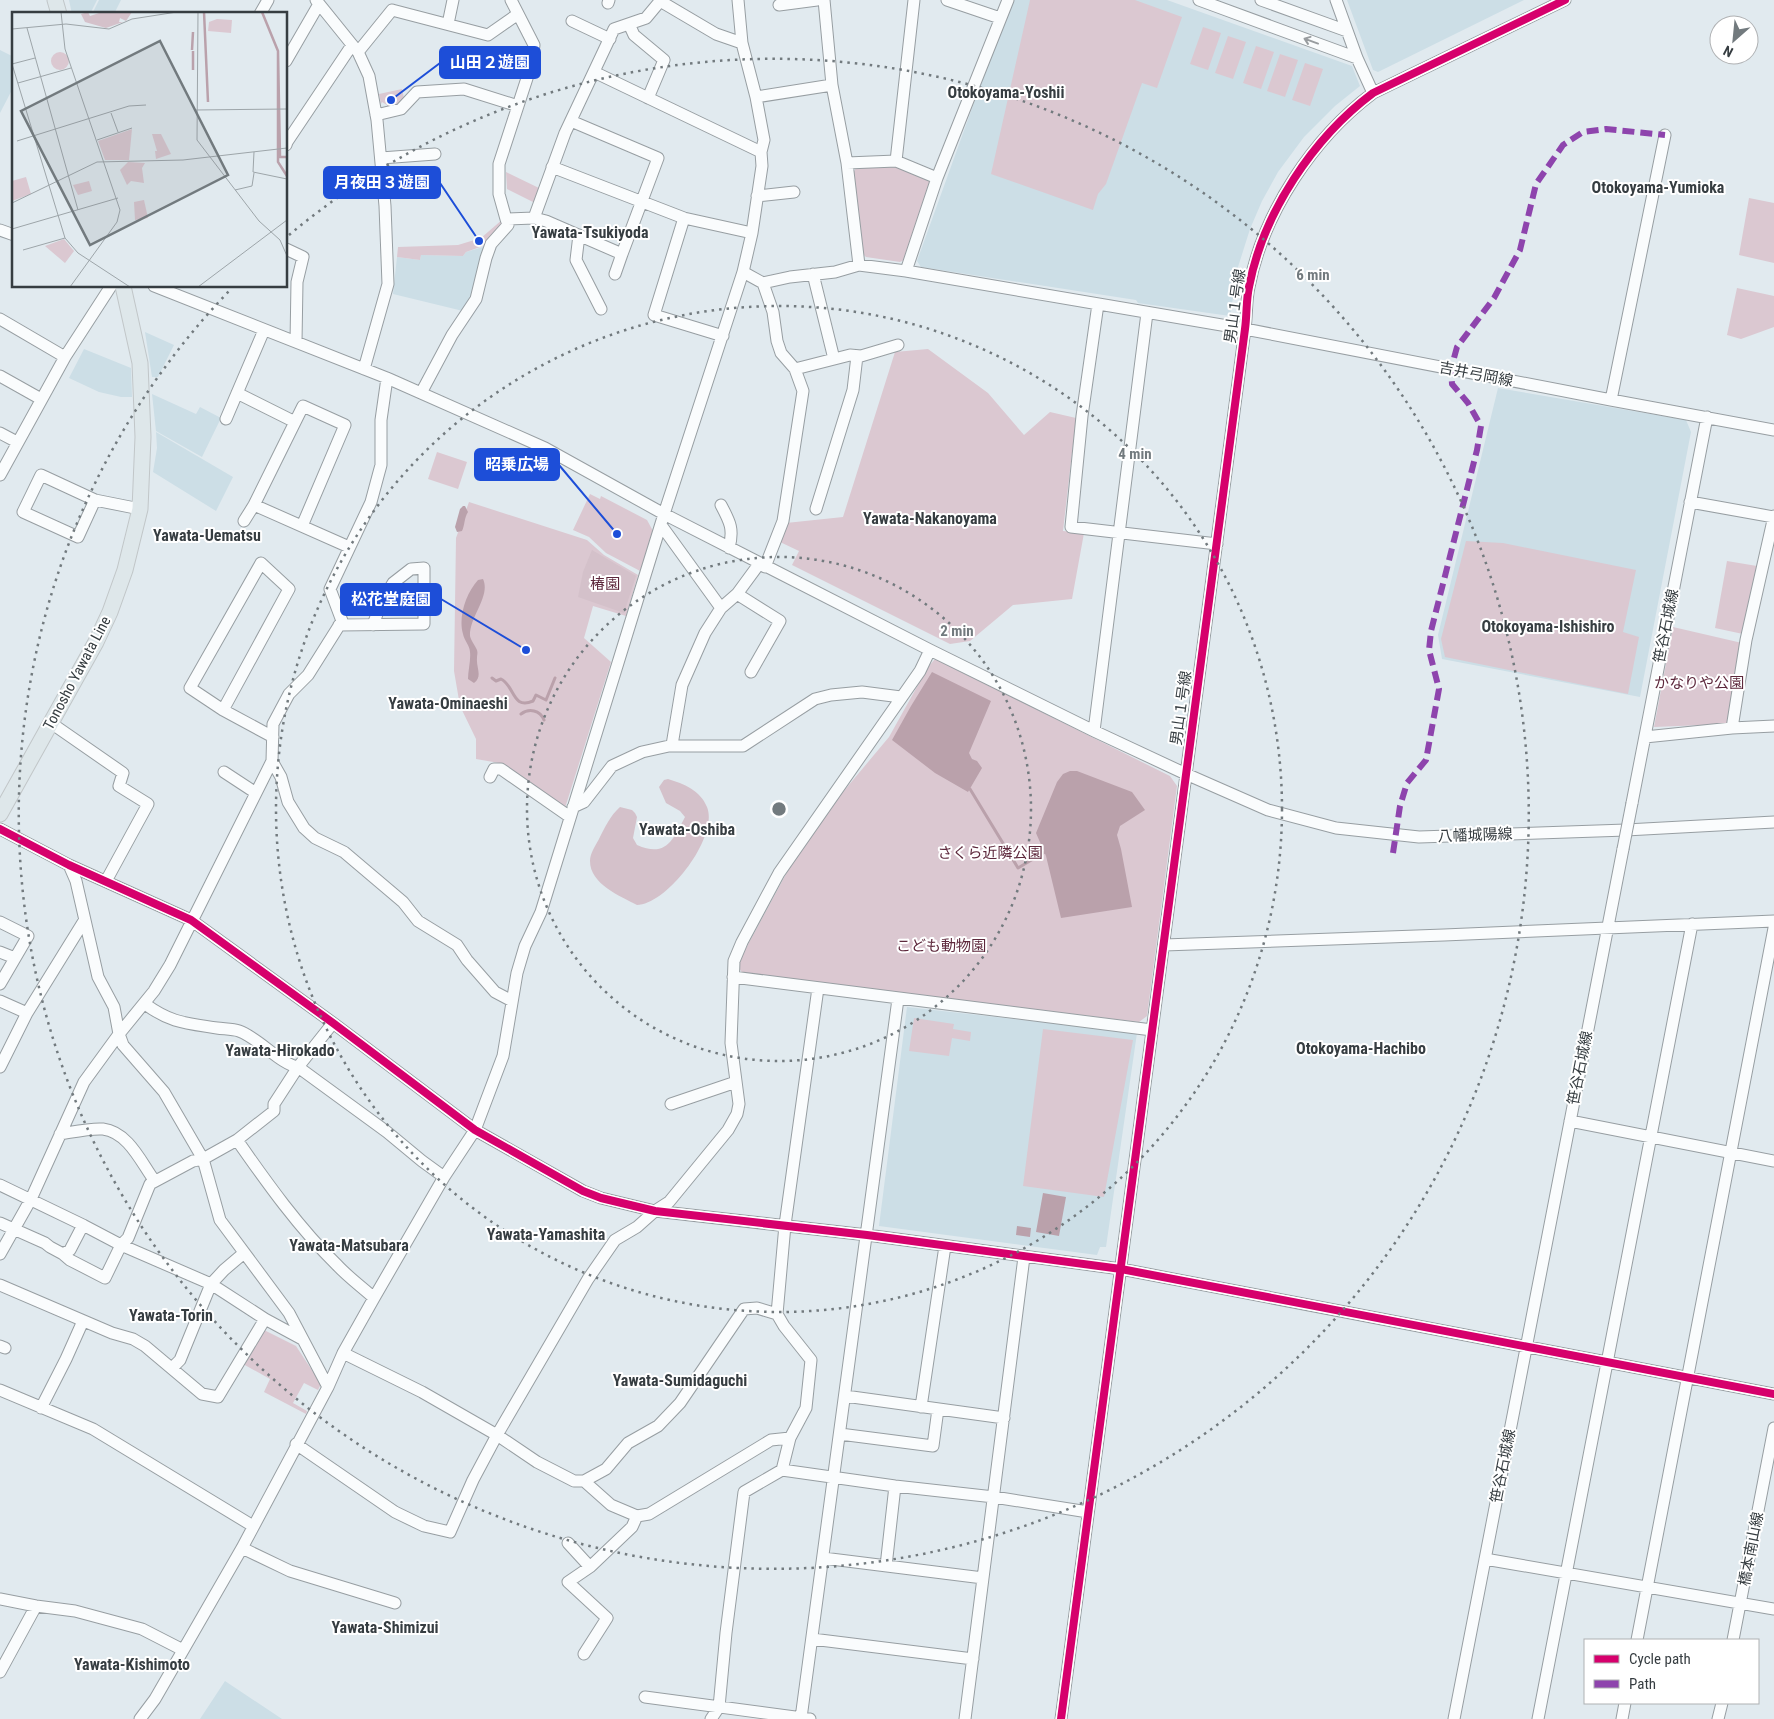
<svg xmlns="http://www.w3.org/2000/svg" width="1774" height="1719" font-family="'Roboto Condensed','Noto Sans JP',sans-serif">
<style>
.built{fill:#ccdee6}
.green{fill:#dbc8d1}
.forest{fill:#d4c1ca}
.water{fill:#baa1ab}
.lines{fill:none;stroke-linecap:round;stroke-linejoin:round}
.stream{stroke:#baa1ab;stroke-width:3}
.minor-casing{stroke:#979ea2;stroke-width:13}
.major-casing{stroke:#c1c6c8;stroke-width:17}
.minor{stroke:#fafcfd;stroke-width:11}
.major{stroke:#dee7ea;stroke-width:15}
.minor-bridge-casing{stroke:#979ea2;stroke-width:13;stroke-linecap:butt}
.minor-bridge{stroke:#fafcfd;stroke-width:11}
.quiet{stroke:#8e44ad;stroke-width:6;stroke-dasharray:12 6;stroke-linecap:butt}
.cycleway-casing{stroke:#fff;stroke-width:11}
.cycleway{stroke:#d6006c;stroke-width:8}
.oneway{stroke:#989c9f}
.ring{fill:none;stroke:#727a7e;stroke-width:2.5;stroke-dasharray:2.5 5}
.labels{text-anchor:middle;stroke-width:4;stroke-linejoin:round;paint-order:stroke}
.street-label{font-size:15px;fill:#363d41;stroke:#fff}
.park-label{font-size:15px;fill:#5d283c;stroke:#fff}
.neighbourhood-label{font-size:16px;font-weight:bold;fill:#363d41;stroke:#fff}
.inset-river{fill:none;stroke:#baa1ab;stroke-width:2.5}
.inset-road{fill:none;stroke:#9da5a9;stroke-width:1}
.view{fill:#727a7e;fill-opacity:0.15;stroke:#727a7e;stroke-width:2.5}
.inset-edge{fill:none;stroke:#363d41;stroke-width:2.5}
.centre{fill:#727a7e;stroke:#fff;stroke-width:2.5}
.ring-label{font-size:15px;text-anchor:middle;font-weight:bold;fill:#727a7e;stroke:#fff;stroke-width:4;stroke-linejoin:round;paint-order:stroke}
.leader{fill:none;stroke:#1d4ed8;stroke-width:2}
.callout-dot{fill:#1d4ed8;stroke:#fff;stroke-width:2}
.callout{fill:#1d4ed8;stroke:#1d4ed8;stroke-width:2}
.callout-label{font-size:16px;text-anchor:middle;font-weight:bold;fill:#fff}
</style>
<rect width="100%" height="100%" fill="#e1eaef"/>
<path class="built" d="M69,0H97L90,14H72Z
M99,0H121L114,14H92Z
M1011,0H1167L1352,66L1360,86L1335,106L1304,137L1278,172L1262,201L1250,229L1238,267L1230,316L1138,303L1136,300L921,267L917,261Z
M1347,0H1524L1378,72L1373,70Z
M0,50L14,57V86L0,113Z
M483,247L474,290L463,311L393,294L397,257L420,260L421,255L463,256L466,252Z
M145,332L174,345L158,377H152Z
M84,349L131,368L132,397H121L99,392L69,378Z
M1498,388L1686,420L1691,432L1640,697L1442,659L1438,635Z
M152,394L196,414L200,407L221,418L202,457L156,431Z
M156,432L233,477L216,511L153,472L157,448Z
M907,1007L1137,1033L1106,1247H1100L1097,1255L879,1226Z
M225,1681L282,1719H200Z"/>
<path class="green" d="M1030,0H1135L1182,17L1157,88L1142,83L1106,184L1098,194L1093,210L991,174Z
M1203,27L1221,33L1208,70L1190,64Z
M1228,36L1246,42L1233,79L1215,73Z
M1256,46L1274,52L1261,89L1243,83Z
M1280,54L1298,60L1285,97L1267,91Z
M1305,63L1323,69L1310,106L1292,100Z
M402,89L404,98L396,105L387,108V105L382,102L381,104L379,94Z
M895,162L934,180L904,260L900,262L866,257L861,252L852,175L856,168Z
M506,172L541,189L535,203L507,189Z
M1749,198L1774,203V263L1739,255Z
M503,219L504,223L483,246L466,252L463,256L421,255L420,260L397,257L398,247L458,245L481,238Z
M1737,288L1774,296V327L1741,339L1727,335Z
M928,349L988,393L1024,435L1050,412L1076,418L1063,531L1084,533L1072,599L1013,605L970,641L950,644L792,565L799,551L780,542L786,523L843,517L895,352Z
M437,452L467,462L458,489L428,479Z
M590,494L600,499L601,496L647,520L653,531L642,572L606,553L589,537L573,530Z
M469,502L587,540L604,555L638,575L626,616L593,606L584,638L611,662L565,808L499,763L476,759V739L460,706L454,671L456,538Z
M1466,541L1503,543L1636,570L1623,632L1639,637L1628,694L1445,657L1441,639Z
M1727,561L1757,566L1743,634L1715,628Z
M1673,627L1742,643L1729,724L1654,727Z
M935,659L1170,776L1177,786L1147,1016L1139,1022L743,974L737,965L807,835L889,737L928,667Z
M914,1018L954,1024L953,1029L971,1032L970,1041L952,1038L949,1056L909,1051Z
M1043,1029L1133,1040L1104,1197L1023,1186Z
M264,1330L296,1346L321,1384L318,1390L304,1383L293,1403L307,1411L306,1414L264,1392L270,1379L243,1364Z"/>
<path class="forest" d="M592,550L636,576L624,613L578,597L583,572Z
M668,779C684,784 700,790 707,807C719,836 668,904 637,905C620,896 590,884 590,861C590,854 595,846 599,839C605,827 610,816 620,807L632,810L635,813L637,817L633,838L637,845C666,858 673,840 685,817L680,811L666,803L659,787L664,780Z"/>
<path class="water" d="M463,506H465L468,512C464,518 465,525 462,531L457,532L455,527L460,509Z
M483,579C491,596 469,617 470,636C471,641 475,645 477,650C478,654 477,654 477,658C476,667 483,677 474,683L468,679C468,671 471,660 470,652C470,646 464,640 463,634C458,617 466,593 478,580Z
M932,672L991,701L969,753L972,759L977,761L982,768L968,792L935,773L892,740L911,706Z
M1070,771H1077L1132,792L1145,810L1120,826L1117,835L1121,849L1132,907L1061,918L1046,856L1036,833L1057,782L1063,774Z
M1043,1193L1066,1197L1059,1236L1036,1232Z
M1017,1226L1031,1228L1030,1237L1016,1235Z"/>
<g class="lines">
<path class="stream" d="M492,678L496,681L501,679C515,686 512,710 533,701L536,695L546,700L555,678
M521,714C529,708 540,710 544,720
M970,789L1018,868L1045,852"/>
<defs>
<path id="minor" d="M316,0L358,52L369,76L377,120L385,206L388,284L364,369
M511,0L534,45L531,66L499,164V194L506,219L534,218L565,133L614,29L646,18L661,0
M824,0L832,85L847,163L859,265
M947,0L1000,18
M1199,0L1357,58
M1261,0L1347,31
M1336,0L1357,58L1373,93
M660,1L716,34L742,43
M608,3L609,0
M779,5L817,0
M392,10L488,35L518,14
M260,14L268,0
M572,21L610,39
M448,24L453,0
M629,24L634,35L664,60L648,98
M358,52L392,10
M286,61L319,4
M594,72L761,152
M756,97L832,85
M376,115L401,109L417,92L464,89L518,106
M286,145L287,142L352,45
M381,158L435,154
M896,161L914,0
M847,163L896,161L937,178
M552,167L684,218L654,315L723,336
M757,196L794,192
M534,218L546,221L622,254L658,158L571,121
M684,218L752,233
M0,230L14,235
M579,235L576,260L601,309
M286,249L303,257L297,282L296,342
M906,271L937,178L1008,0
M743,272L763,283L790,277L835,272L859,265L906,271L1245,329L1611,400L1774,430
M615,274L622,254
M813,274L834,359
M763,283L773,312L777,341L781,353L795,369L803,391L783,521L765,567
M154,286L387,378L545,448L664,514L930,650L1094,731L1186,774L1268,810L1336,828L1419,837L1626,830L1774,822
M1098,304L1082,416L1071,527L1217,544
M0,319L65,357
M795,369L850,355L861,356L898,345
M0,376L41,399
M237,393L295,422
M421,393L452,335L476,299L486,258L491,244L508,225L506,219
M1611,400L1665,135
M226,419L264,330
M0,433L17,442
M0,475L65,357L111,286
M95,500L78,537L23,512L41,475L95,500L140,509
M1690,502L1774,517
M254,505L349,547
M721,505C730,522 734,529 729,548
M816,509L853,390L857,356
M244,521L254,505L303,406L345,425L302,526
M661,525L721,608
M737,594L780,621L751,672
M339,625L424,624V568L411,569L393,583L381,603L373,625
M223,710L289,589L261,563L190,688L223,710L273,737
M51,723L123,773L119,786L148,804L106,881
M1732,728L1746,640L1774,516
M1094,731L1147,313
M1645,737L1732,728L1774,726
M672,745L682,685L705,633L721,608L737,594L759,564
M272,761L281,777L288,802L304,828L315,838L344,852L403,902L418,921L457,945L467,960L495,992L512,1001
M224,772L256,793
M490,777L494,769H501L570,817
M1632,803L1707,417
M573,807L584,802L612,766L642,752L669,746H743L815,699L831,695L862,692L901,697
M0,829L69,865L191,920L333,1023L475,1130L583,1191L601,1198L655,1211L867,1235L1121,1269L1774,1394
M69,865L76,881L98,977L114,1007L119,1034L123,1045L164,1092L203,1159L220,1220L289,1313L328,1387
M0,922L28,936L0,984
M1164,945L1444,935L1774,921
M0,952L15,958
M733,977L1152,1030
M0,1001L27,1013L0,1067
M145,1004C171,1023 185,1023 217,1028C224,1029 233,1029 239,1031C259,1038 280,1064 298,1067L387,1132L422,1161L444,1177
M27,1013L84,921
M671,1104L736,1082
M1570,1121L1774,1161
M60,1134C73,1132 90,1128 103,1129C128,1132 141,1162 154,1180
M237,1140C267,1183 299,1228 337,1265C348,1277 362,1287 374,1298
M0,1185L83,1225L121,1245L211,1284L265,1319L302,1339
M0,1223L45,1243L50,1247L63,1254L70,1260L105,1278L121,1245L128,1238L150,1184L193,1161L203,1159L237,1140L274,1111V1104L298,1067L333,1023
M0,1254L31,1199L84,1082L119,1034L154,991L170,965L272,761L273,724L289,694L308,675L342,621L330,589L371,502L378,476L381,465V420L387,378
M63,1254L70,1250L83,1225
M0,1285L112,1333L133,1339L145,1346L202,1394L218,1397L265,1319
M0,1346L5,1348
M343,1353L422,1392L497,1435L537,1462L574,1481H584L611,1505L637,1516L649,1514L771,1440L790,1438
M172,1368L180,1360L211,1284L224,1270L244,1253
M0,1390L93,1429L253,1526
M845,1396L1004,1418
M921,1407L945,1246
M41,1408L66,1359L83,1321
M840,1434L933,1446L938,1409
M296,1444L395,1512L424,1526L450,1532L473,1480L497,1435L588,1279L615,1240L637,1227L655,1211L669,1202L728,1130L737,1114L739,1104L731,1043L734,961L742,942L779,873L920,671L930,650
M782,1470L790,1438L806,1408L811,1360L784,1326L777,1314L785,1225L818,988
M584,1481L606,1469L628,1443L658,1426L680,1403L744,1309L757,1308L777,1314
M568,1543L590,1567
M242,1548L290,1571L395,1603
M823,1558L983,1578
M1485,1559L1774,1609
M886,1566L895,1486
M0,1599L36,1606L75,1611L142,1629L183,1650
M812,1639L973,1659
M1637,1640L1774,928
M1733,1640L1774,1428
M584,1654L607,1618L568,1582L590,1567L632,1527L637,1516
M0,1672L36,1606
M645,1697L810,1719
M801,1718L898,999
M140,1719L155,1699L242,1548L328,1387L343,1353L374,1298L444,1177L475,1130L503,1056L517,973L525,946L541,912L664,514L743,272L752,233L762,166L761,152L764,140L756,97L742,43L738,0
M711,1719L719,1707L726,1633L744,1492L782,1470L895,1486L994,1497L1088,1512
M965,1719L1024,1257
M1061,1719L1245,329C1247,315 1246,300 1249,287C1263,213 1313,138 1373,93L1565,0
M1454,1719L1623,849
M1538,1719L1692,924
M1622,1719L1625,1703
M1718,1719L1722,1703"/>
<path id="major" d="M55,0L59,14
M0,814L96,642L110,612L125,570L140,509L143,437L140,363L123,286"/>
</defs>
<use href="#minor" class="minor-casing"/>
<use href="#major" class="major-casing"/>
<use href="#minor" class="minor"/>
<use href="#major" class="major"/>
<defs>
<path id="minor-bridge" d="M1623,849L1632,803"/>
</defs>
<use href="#minor-bridge" class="minor-bridge-casing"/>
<use href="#minor-bridge" class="minor-bridge"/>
<path class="quiet" d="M1393,853L1400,806L1407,783L1426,760L1439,689L1429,650L1431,631L1477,450L1481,426L1468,403L1452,384L1451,369L1457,347L1494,298L1520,250L1536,184L1563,145L1583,132L1606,129L1665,135"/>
<defs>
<path id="cycleway" d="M0,829L69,865L191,920L333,1023L475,1130L583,1191L601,1198L655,1211L867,1235L1121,1269L1774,1394
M1061,1719L1245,329C1247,315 1246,300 1249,287C1263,213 1313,138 1373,93L1565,0"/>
</defs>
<use href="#cycleway" class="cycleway-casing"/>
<use href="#cycleway" class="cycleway"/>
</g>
<defs><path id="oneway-shaft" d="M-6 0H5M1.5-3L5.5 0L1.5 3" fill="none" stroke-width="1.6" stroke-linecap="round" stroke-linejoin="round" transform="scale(1.25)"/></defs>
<use class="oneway" href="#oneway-shaft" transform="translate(1311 41) rotate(-160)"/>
<g class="ring">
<circle cx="779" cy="809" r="252"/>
<circle cx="779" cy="809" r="503"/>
<path d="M289 235A755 755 0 1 1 231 289"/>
</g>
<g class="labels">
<g class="street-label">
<text transform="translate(1235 306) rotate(-82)" y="5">男山１号線</text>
<text transform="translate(1476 374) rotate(11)" y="5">吉井弓岡線</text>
<text transform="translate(1666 626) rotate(-79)" y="5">笹谷石城線</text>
<text transform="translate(77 673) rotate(-62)" y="5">Tonosho Yawata Line</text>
<text transform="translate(1181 708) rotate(-82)" y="5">男山１号線</text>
<text transform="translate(1475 835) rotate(-2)" y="5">八幡城陽線</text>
<text transform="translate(1580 1068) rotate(-79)" y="5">笹谷石城線</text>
<text transform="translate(1503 1466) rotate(-79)" y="5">笹谷石城線</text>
<text transform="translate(1751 1549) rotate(-79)" y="5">橋本南山線</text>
</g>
<g class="park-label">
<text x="605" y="589">椿園</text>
<text x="1699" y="688">かなりや公園</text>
<text x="990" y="858">さくら近隣公園</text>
<text x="941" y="951">こども動物園</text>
</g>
<g class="neighbourhood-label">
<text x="1006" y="98">Otokoyama-Yoshii</text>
<text x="1658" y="193">Otokoyama-Yumioka</text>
<text x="590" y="238">Yawata-Tsukiyoda</text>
<text x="930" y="524">Yawata-Nakanoyama</text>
<text x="207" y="541">Yawata-Uematsu</text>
<text x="1548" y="632">Otokoyama-Ishishiro</text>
<text x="448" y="709">Yawata-Ominaeshi</text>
<text x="687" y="835">Yawata-Oshiba</text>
<text x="1361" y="1054">Otokoyama-Hachibo</text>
<text x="280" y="1056">Yawata-Hirokado</text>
<text x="546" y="1240">Yawata-Yamashita</text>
<text x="349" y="1251">Yawata-Matsubara</text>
<text x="171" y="1321">Yawata-Torin</text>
<text x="680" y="1386">Yawata-Sumidaguchi</text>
<text x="385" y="1633">Yawata-Shimizui</text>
<text x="132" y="1670">Yawata-Kishimoto</text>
</g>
</g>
<g transform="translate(12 12)">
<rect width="275" height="275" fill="#e1eaef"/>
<path d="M205,7L220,8L219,21L196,19L197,10ZM39 49a9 9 0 1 1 18 0a9 9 0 1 1-18 0ZM120,117L117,148H93L86,129ZM140,122H149L159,142L144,147L143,139H145ZM116,150L133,151L130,156L132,171L119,169L115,173L108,158ZM14,165L19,182L0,189V169ZM77,169L80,179L66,183L61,173ZM132,188L136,206L123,208L122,190ZM52,227L62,239L53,251L33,234Z" fill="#dbc8d1"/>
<path d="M76,0L78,4L90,0H120L114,9L108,6L107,10H111L94,16L73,10L69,2Z" fill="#d4c1ca"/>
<path class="inset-river" d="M192,0L196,90M250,0L266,39V150L275,164M180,38L181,20M181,39V58M266,39L268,145H275"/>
<path class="inset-road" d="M49,0L53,37L108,198L105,210L58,275M186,0L185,128L247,209L268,228L275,244M15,16L66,198M0,17L54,12L97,17L120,7L165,0M0,52L53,226L66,241L118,275M0,52L23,46M6,71L59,56M183,98L275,97M99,101L106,120M85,128L120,116M5,129L117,94L134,93M242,140L241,160L275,167M223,178L240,174L242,161M0,191L85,150L171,148L275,136M0,217L106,186M11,238L53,226M186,275L275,208"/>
<path class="view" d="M148,29L216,163L78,233L9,99Z"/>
<rect width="275" height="275" class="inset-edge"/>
</g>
<circle cx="779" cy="809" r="8" class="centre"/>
<g class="ring-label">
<text x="1313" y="280">6 min</text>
<text x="1135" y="459">4 min</text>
<text x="957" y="636">2 min</text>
</g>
<path class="leader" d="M391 100L440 63M479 241L440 183M617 534L559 465M526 650L441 599"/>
<g class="callout-dot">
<circle cx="391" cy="100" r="5"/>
<circle cx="479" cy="241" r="5"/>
<circle cx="617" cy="534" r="5"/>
<circle cx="526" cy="650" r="5"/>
</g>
<g class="callout">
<rect x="440" y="47" width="100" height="31" rx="5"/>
<rect x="324" y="167" width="116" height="31" rx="5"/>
<rect x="475" y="449" width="84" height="31" rx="5"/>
<rect x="341" y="584" width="100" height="31" rx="5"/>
</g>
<g class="callout-label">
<text x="490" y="68">山田２遊園</text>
<text x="382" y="188">月夜田３遊園</text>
<text x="517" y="470">昭乗広場</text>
<text x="391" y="605">松花堂庭園</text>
</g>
<rect x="1584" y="1639" width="175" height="65" fill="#ffffff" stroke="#afb1b3"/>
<rect x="1594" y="1655" width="25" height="8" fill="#d6006c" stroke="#afb1b3"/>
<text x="1629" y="1664" font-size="15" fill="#363d41">Cycle path</text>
<rect x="1594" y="1680" width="25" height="8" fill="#8e44ad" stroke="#afb1b3"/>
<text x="1629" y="1689" font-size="15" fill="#363d41">Path</text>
<g transform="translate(1734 40) rotate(207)"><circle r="24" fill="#ffffff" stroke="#afb1b3"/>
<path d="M0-4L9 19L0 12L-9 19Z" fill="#727a7e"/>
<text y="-8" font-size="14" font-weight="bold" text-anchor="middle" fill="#363d41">N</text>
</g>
</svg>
